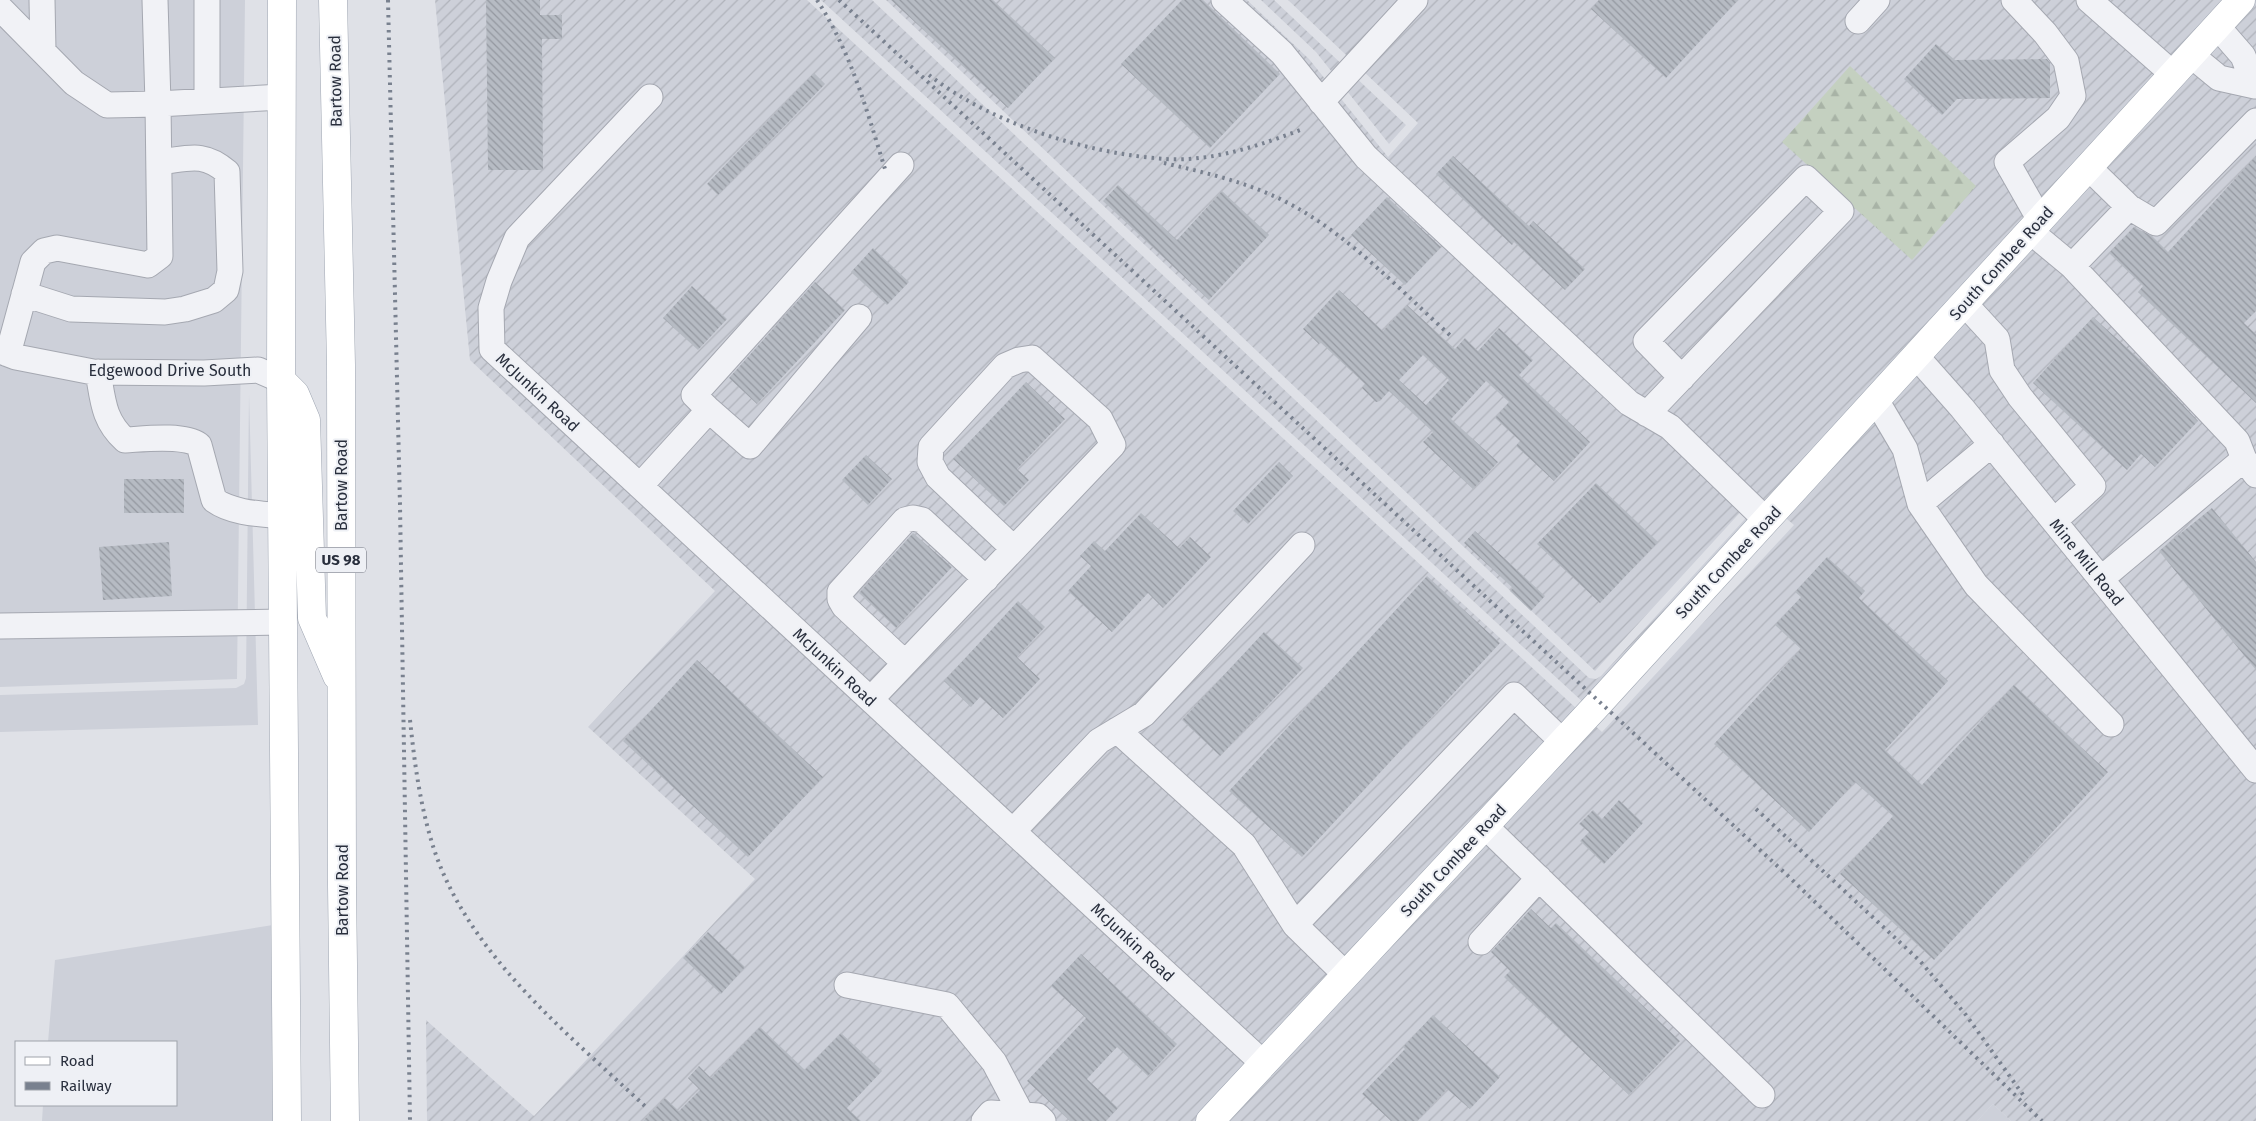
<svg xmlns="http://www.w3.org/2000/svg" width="2256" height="1121" font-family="'Fira Sans',sans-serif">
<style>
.built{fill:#cdd0d9}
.industrial{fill:url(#industrial-furrows)}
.forest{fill:url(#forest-firs)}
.building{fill:url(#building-back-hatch);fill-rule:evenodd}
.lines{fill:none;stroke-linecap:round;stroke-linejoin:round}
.minor-casing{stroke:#a5a8b1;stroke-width:27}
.major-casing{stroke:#9fa6b2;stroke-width:29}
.minor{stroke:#f1f2f6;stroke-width:25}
.major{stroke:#fff;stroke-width:28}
.rail{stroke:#79818f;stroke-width:4;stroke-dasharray:2.5 5;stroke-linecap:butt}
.labels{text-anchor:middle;stroke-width:4;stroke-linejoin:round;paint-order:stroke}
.shield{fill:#eef0f5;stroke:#646974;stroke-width:1}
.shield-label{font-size:15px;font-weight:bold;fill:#292f3d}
.street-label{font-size:16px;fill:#292f3d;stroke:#eef0f5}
</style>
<defs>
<pattern id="industrial-furrows" width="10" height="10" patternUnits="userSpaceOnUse" patternTransform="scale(1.25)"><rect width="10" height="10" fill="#cdd0d9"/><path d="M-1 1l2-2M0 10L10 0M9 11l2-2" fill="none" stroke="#b0b3bb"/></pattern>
<pattern id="forest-firs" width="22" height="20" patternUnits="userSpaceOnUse" patternTransform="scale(1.25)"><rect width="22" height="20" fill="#c4d0c0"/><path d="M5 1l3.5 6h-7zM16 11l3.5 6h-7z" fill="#a8b3a6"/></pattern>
<pattern id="building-back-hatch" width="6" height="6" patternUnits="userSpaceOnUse" patternTransform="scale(1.25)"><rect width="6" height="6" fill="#b6bbc3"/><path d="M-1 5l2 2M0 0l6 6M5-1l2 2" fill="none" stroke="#9498a0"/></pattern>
</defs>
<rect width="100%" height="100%" fill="#dfe1e7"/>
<path class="built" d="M0,0H245L237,679L0,687Z
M249,394L258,725L0,732V695L236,688L244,684L246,678Z
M273,925L275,1121H42L43,1105H176V1042H48L55,960Z
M1993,1104L2011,1121H1977Z"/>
<path class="industrial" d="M435,0H807L1602,732L1794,525L1757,494L1595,671L886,0H1247L1309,59L1388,157L1418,123L1288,0H2256V1121H2011L1993,1104L1977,1121H427L426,1020L534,1116L755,879L588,727L715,591L470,360Z
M821,0H872L1589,678L1596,679L1601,676L1757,506L1762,510L1585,704Z
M1261,0H1274L1406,125L1389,144L1316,52Z"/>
<path class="forest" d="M1850,66L1976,186L1912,260L1782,142Z"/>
<path class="building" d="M486,0H540V15H562V39H542L543,170H488Z
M891,0H993L1055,58L1008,108Z
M1182,0H1203L1280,74L1210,148L1121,64Z
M1599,0H1738L1666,78L1591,9Z
M1936,44L1955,60L2047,59L2050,63V98L1957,99L1942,115L1904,79Z
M814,73L825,84L718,195L707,184Z
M1453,156L1529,226L1533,221L1585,269L1565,290L1514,242L1512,245L1436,174Z
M2256,156V311L2244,323L2256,334V403L2138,292L2143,286L2109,253L2134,227L2152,236L2168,252Z
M1118,185L1177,240L1222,191L1269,235L1209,300L1103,201Z
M1387,197L1441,247L1405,285L1351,235Z
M873,248L909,282L887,305L851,272Z
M815,282L845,310L757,404L729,378Z
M692,286L727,319L698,350L663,318Z
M1339,290L1383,331L1407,305L1455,349L1465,338L1478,351L1499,328L1533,360L1519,375L1590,442L1554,481L1516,446L1520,441L1495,418L1509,402L1486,381L1451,419L1498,462L1473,489L1423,442L1433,432L1389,391L1380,401L1376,402L1362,388L1365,384L1320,342L1319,344L1303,329ZM1423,355L1449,380L1426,405L1399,380Z
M2093,317L2146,365L2198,421L2155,467L2141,454L2127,470L2033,383Z
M1026,382L1065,419L1017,469L1029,480L1004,506L953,459Z
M866,455L892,479L868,505L842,480Z
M1279,462L1293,476L1248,524L1233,511Z
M124,479H184V513H124Z
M1596,483L1658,542L1600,603L1537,544Z
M2212,508L2256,562V670L2159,551Z
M1141,513L1179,548L1190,537L1211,557L1163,608L1148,593L1112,632L1068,591L1091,566L1080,556L1094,541L1105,551Z
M1475,531L1545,596L1531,611L1510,591L1513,588L1464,543Z
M913,533L952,567L896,628L859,593Z
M169,542L172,596L103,600L99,547Z
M1827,557L1865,591L1859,598L1948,681L1885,750L1922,785L2014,685L2108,772L1934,960L1840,874L1893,816L1855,782L1809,832L1714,744L1801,649L1775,625L1801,597L1795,592Z
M1427,576L1500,643L1302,857L1229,791Z
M1018,601L1045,627L1017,657L1040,679L1003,718L980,697L971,707L944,681Z
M1264,632L1303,668L1220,756L1182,720Z
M697,660L823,777L748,857L623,741Z
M1619,800L1643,823L1604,864L1580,841L1589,832L1579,824L1593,810L1602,819Z
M1531,909L1551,928L1556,923L1680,1041L1629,1095L1504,977L1510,971L1491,952Z
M708,932L745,967L721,994L683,958Z
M1081,954L1177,1044L1148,1076L1117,1047L1087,1079L1118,1108L1106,1121H1070L1027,1081L1086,1018L1051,986Z
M1433,1015L1500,1077L1470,1109L1447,1089L1417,1121H1391L1362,1094L1405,1049L1403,1047Z
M760,1027L805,1070L841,1033L882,1071L847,1108L861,1121H643L665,1098L679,1111L700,1090L688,1078L699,1066L711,1078Z"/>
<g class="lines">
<defs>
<path id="minor" d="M42,0L43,50
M155,0L158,104L282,97
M1224,0L1282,53L1366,157L1629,403L1670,427L1766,520
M2014,0L2045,33L2066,61L2073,96L2058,118L2007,162L2040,220
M2089,0L2173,74
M0,8L74,83L107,105L158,104L160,256L148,265L57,248L44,251L33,262L8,354
M1858,21L1877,0
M2191,55L2219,78L2255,86L2243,56L2217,26
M650,97L517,238L499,281L491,308L492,349L1264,1064
M207,101V0
M1321,102L1415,0
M2129,207L2156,223L2256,121
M2030,231L2072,266L2129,207L2088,167
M2072,266L2237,441L2244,459L2256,475
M24,294L71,309L165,312L185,309L214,300L226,290L230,271L227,172C203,151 188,159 159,162
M1964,303L1997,339L2002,370L2020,397L2093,486L2054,521
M0,351L16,357L93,372L204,373L258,370L281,380
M1916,356L1962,408L2256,770
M98,372C103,400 103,420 125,440C144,439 183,434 199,445L214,500C232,513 260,514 282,516
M1876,400L1905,449L1920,504L1976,585L2111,724
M709,410L750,446L859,317
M1647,414L1841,211L1806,178L1646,341L1682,378
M640,486L709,410L694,395L901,165
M1920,504L1992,444
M2101,579L2244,459
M0,626L283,622
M905,663L844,606L840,599V592L905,520L913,518L922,520L986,579
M871,699L890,679L1113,445L1100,419L1032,358L1019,360L1005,366L931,447L930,462L938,477L1014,549
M1117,730L1244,845L1295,925
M1485,826L1762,1095
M1013,831L1099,741L1144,714L1302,545
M1481,942L1539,878
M1346,975L1295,925L1514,695L1563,742
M847,985L947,1005L994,1062L1022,1115
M984,1121L991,1113L1038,1116L1043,1121"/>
<path id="major" d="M282,0L281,380L287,1121
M333,0L341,365L342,886L345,1121
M281,380L295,394L306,420L312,618L337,676
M1210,1121L1599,703L2241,0"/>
</defs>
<use href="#minor" class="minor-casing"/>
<use href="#major" class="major-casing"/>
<use href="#minor" class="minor"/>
<use href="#major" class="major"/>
<path class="rail" d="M388,0L400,505L410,1121
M817,0C851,52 867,111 885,169
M839,0L1786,874L2042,1121
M929,75C992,124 1088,154 1166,159C1212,162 1261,145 1303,129
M1164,163C1207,173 1251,183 1290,204C1350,236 1402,292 1452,337
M410,720C414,758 419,798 430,836C461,949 565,1031 647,1108
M1756,809L1920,961L1966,1015L2026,1099"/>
</g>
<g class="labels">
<rect class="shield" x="316" y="547.5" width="50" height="25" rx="4"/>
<g class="shield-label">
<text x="341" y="565">US 98</text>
</g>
<g class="street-label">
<text transform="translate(335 81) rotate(-91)" y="6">Bartow Road</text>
<text transform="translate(2001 263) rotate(-48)" y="6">South Combee Road</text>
<text x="170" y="376">Edgewood Drive South</text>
<text transform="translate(538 392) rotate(43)" y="6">McJunkin Road</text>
<text transform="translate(341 485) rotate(-90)" y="6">Bartow Road</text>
<text transform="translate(1728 562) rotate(-47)" y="6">South Combee Road</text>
<text transform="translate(2087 562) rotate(51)" y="6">Mine Mill Road</text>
<text transform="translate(835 667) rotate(43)" y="6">McJunkin Road</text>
<text transform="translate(1453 860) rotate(-47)" y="6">South Combee Road</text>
<text transform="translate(342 890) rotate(-90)" y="6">Bartow Road</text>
<text transform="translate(1133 942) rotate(43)" y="6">McJunkin Road</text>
</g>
</g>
<rect x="15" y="1041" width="162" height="65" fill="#eef0f5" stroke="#9fa3ab"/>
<rect x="25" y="1057" width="25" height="8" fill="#ffffff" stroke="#9fa3ab"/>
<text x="60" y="1066" font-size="15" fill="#292f3d">Road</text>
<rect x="25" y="1082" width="25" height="8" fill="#79818f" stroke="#9fa3ab"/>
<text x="60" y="1091" font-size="15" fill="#292f3d">Railway</text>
</svg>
